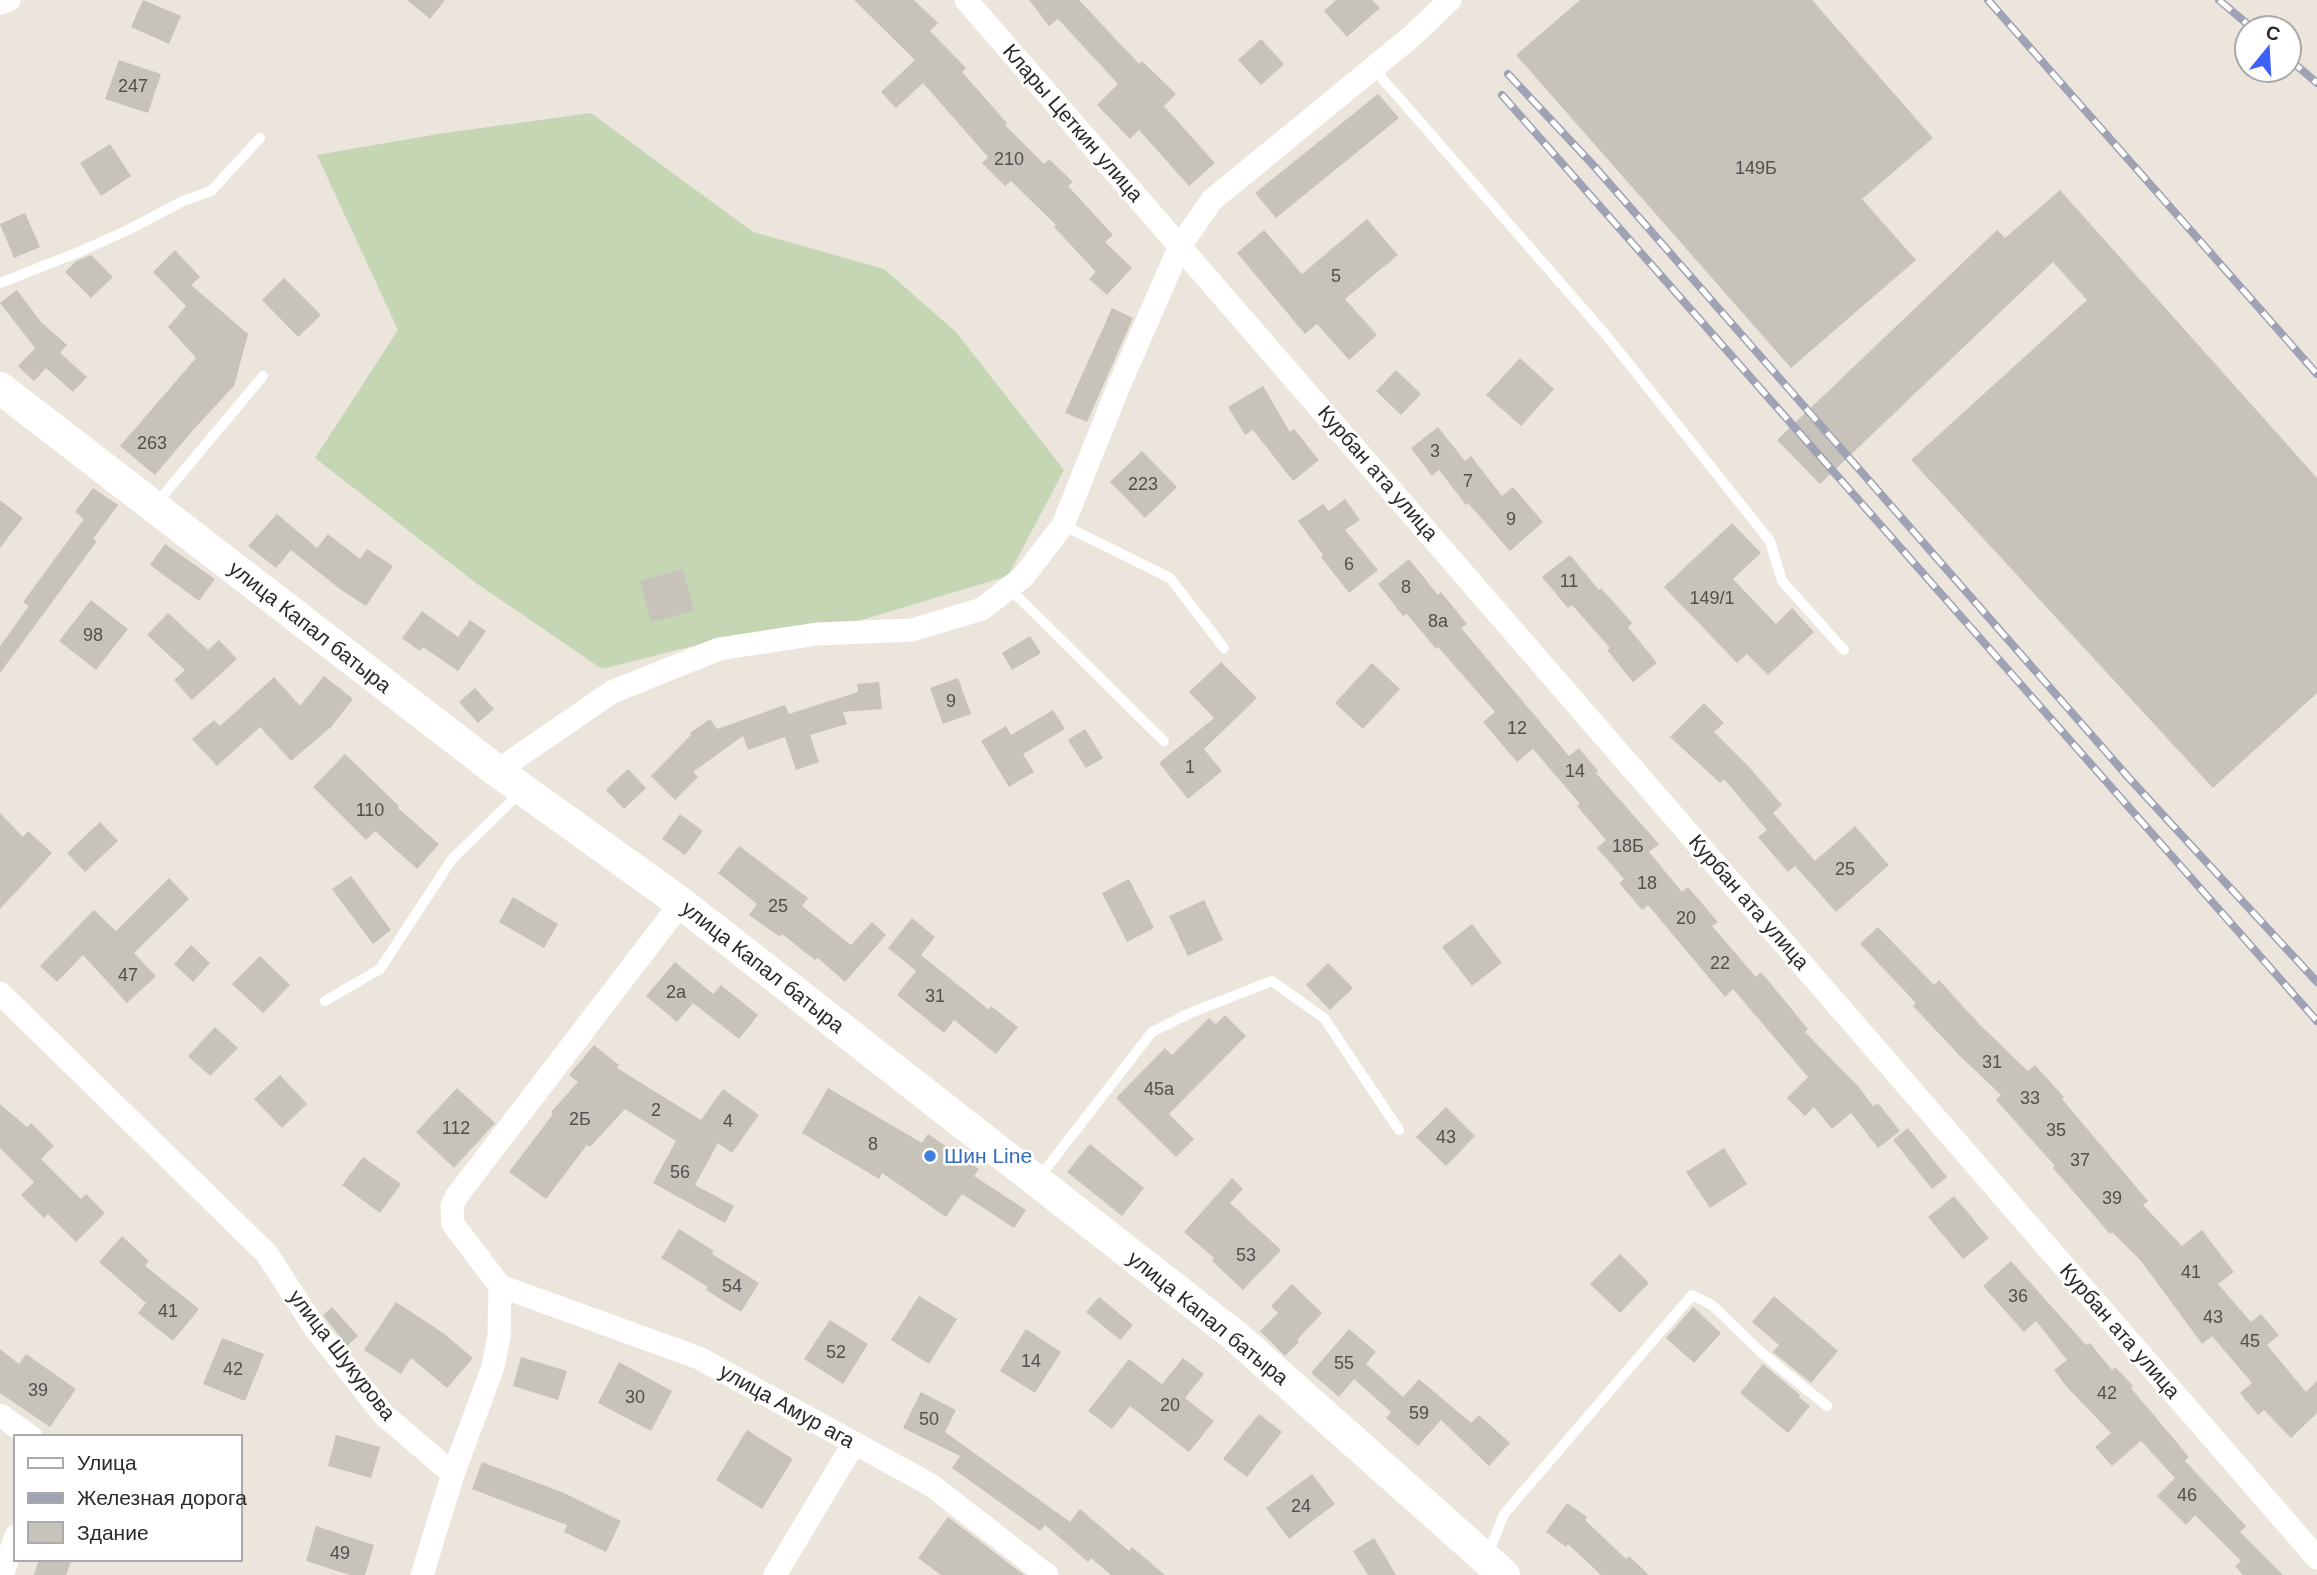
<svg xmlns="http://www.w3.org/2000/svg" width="2317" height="1575" font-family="Helvetica,sans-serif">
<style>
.cemetery{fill:#c4d6b4}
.building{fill:#c7c3bb}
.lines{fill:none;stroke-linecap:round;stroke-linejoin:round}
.service{stroke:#fff;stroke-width:10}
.minor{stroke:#fff;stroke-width:23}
.secondary{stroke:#fff;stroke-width:32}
.rail-casing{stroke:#9fa2b4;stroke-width:8}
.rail{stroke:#fff;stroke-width:5;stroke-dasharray:16;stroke-linecap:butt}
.shop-dot{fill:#3f7fe0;stroke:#fff;stroke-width:2.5}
.labels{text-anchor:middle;stroke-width:5;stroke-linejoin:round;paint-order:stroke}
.number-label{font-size:18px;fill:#51504e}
.street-label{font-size:21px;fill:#2a2a2a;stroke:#fff}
.shop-label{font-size:21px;fill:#366cbe;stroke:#fff;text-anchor:start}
</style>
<rect width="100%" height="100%" fill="#ece5dc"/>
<path class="cemetery" d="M591,113L753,232L884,269L956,332L1064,470L1008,576L858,621L693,646L602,669L476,583L315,458L398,330L317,155L438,134Z"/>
<path class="building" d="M143,0L181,16L169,44L131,27Z
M407,0H445L430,19Z
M854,0H914L938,23L930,31L966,68L962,72L1007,123L1005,125L1044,164L1049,159L1073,182L1068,186L1113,235L1105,242L1132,268L1107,295L1089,279L1096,272L1054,227L1056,225L1011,181L1005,186L982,163L988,157L923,83L896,108L881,92L915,60Z
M1029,0H1079L1139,64L1142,61L1176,94L1164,106L1215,163L1189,186L1139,130L1130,139L1097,105L1118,84L1058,19L1049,26Z
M1336,0H1372L1380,8L1347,37L1324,11Z
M1580,0H1812L1933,138L1862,199L1916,260L1791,368L1516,55Z
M1261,39L1284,64L1261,85L1238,60Z
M119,60L161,74L148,113L105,99Z
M1378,94L1399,118L1276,218L1255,193Z
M110,144L131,176L101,196L80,163Z
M2060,190L2317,478V693L2213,788L1911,460L2087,300L2053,262L1820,484L1777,440L1997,230L2005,238Z
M25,213L40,247L14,258L0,224Z
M1367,219L1398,255L1345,299L1377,335L1349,360L1317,324L1305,334L1237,253L1264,230L1302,274Z
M175,250L200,277L191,285L248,334L234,386L194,429L155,475L120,446L196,358L168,327L186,306L153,272Z
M91,255L113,277L91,298L65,272L76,261Z
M284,278L321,315L298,337L262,300Z
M17,290L41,322L67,345L60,353L87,377L73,392L46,368L34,381L18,366L35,348L0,303Z
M1112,308L1133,318L1087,422L1065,413Z
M1520,358L1554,389L1521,426L1486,395Z
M1396,370L1421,394L1401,415L1376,391Z
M1263,386L1290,432L1294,429L1319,460L1293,481L1253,430L1245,435L1228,407Z
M1438,427L1465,461L1471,456L1502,496L1513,487L1543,522L1510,551L1468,503L1466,505L1439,470L1432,476L1411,448Z
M1142,451L1177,487L1145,518L1110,482Z
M93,488L118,505L93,539L97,541L0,673V646L29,606L23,602L84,519L75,512Z
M1345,499L1360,520L1345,530L1378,570L1349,593L1321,557L1323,555L1298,521L1323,504L1329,511Z
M0,500L23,518L0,548Z
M277,514L317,548L328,534L360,559L367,549L393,566L366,606L340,589L291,550L276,568L248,546Z
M1732,523L1761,553L1733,579L1776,624L1792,608L1814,632L1768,675L1747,654L1737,663L1664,587Z
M165,544L215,579L199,601L150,565Z
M1570,555L1599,590L1601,588L1632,623L1628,627L1657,663L1633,682L1607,650L1610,648L1572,605L1568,608L1542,577Z
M1409,559L1438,595L1441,592L1467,624L1461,628L1569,756L1579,748L1598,771L1596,773L1659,844L1649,852L1682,892L1688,887L1718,922L1712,926L1756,977L1761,972L1808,1029L1805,1032L1858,1086L1873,1106L1878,1103L1900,1131L1878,1148L1851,1113L1832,1129L1814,1107L1805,1116L1787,1098L1808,1077L1733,989L1725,997L1648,905L1642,910L1619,883L1624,879L1597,848L1606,840L1577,806L1580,804L1533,749L1517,762L1483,722L1495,712L1438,647L1436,649L1407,614L1403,616L1378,584Z
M683,569L694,611L651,622L640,581Z
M91,600L128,629L96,670L59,641Z
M422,611L458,637L470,620L486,631L458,671L423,647L420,651L402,638Z
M168,613L208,650L219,640L237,659L192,700L174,680L185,670L147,635Z
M1030,636L1041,653L1012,670L1002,653Z
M1221,662L1257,698L1204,749L1222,771L1188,799L1159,763L1214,718L1189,692Z
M1372,663L1400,689L1363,729L1335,703Z
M324,676L353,699L331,727L291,761L260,727L217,766L192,739L214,720L220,726L274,677L300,706Z
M958,678L971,714L943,724L930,688Z
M879,682L882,709L843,712L847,724L810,735L819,762L796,770L785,737L748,750L743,736L693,772L698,777L675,800L651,776L691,735L690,733L710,719L717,729L785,705L789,714L858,692L857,684Z
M475,688L494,709L478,723L459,702Z
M1704,703L1724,723L1714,732L1750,768L1782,805L1773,813L1815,861L1855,826L1889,865L1836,912L1795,866L1788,872L1758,837L1767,830L1724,779L1720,783L1670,737Z
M1053,710L1065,729L1023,754L1034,772L1009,787L981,741L1006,726L1011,735Z
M1085,729L1103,758L1086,768L1068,740Z
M345,754L399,806L398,808L439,844L417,869L375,831L366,840L313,787Z
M628,769L646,788L624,809L606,790Z
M0,813L23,837L28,831L52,853L0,909Z
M680,814L703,831L685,855L662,839Z
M100,822L118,841L85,872L67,853Z
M739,846L808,898L802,906L851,945L872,922L886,935L845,982L818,958L815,960L782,934L780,937L749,915L757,904L718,873Z
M351,876L391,930L373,944L332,889Z
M169,878L189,899L134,953L156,976L127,1003L83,955L57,982L40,966L94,910L116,931Z
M1129,879L1154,928L1127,942L1102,893Z
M513,897L558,924L544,948L499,922Z
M1204,900L1223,940L1188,956L1169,916Z
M912,918L935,937L921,955L989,1010L991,1006L1018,1027L996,1054L954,1020L944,1033L897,995L916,971L888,948Z
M1472,924L1502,963L1472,986L1442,947Z
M1878,927L1934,985L1939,980L1980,1025L2028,1071L2035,1065L2064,1097L2062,1099L2148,1201L2143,1205L2182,1246L2202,1230L2234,1272L2218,1284L2251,1322L2261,1314L2279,1335L2267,1345L2306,1392L2317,1381V1413L2291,1438L2264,1410L2258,1415L2240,1393L2252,1383L2212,1336L2202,1344L2141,1261L2112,1232L2110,1234L2053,1168L2055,1166L1996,1100L2001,1095L1960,1056L1913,1006L1916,1003L1860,944Z
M191,945L210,963L193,982L174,964Z
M260,956L290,985L263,1013L232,984Z
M675,962L713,994L721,985L758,1015L739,1039L693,1003L677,1022L646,996Z
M1328,963L1353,988L1330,1010L1306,985Z
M1225,1015L1246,1036L1169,1114L1194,1139L1176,1157L1116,1098L1165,1048L1172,1055L1209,1018L1216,1024Z
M215,1027L238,1048L210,1076L188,1056Z
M594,1045L619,1065L617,1068L701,1120L723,1089L759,1115L732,1153L718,1143L695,1185L734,1206L725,1223L653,1183L676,1141L625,1109L590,1147L587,1145L546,1199L509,1172L553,1114L551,1112L578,1082L569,1075Z
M280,1075L307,1104L282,1128L254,1099Z
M457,1088L495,1123L454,1168L416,1132Z
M828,1088L922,1143L928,1134L979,1169L974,1176L1026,1210L1014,1228L962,1194L946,1217L882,1173L879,1179L802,1133Z
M0,1104L27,1127L31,1123L54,1146L41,1159L81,1199L86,1194L105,1213L76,1242L48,1214L44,1218L21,1195L34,1182L0,1148Z
M1446,1107L1475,1136L1446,1166L1416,1137Z
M1908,1128L1947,1177L1932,1189L1893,1140Z
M1090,1144L1144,1188L1122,1216L1067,1172Z
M1724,1148L1747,1184L1710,1208L1686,1172Z
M363,1157L401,1184L380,1213L342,1185Z
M1232,1178L1243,1189L1230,1203L1281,1250L1243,1290L1212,1261L1214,1258L1184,1232Z
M1954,1196L1989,1238L1963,1259L1928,1217Z
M679,1229L714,1251L712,1254L759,1283L741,1312L706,1290L708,1287L661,1258Z
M122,1236L149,1261L145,1266L199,1309L173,1341L138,1313L146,1303L99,1262Z
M1620,1254L1649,1283L1620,1313L1590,1284Z
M2011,1261L2086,1345L2090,1343L2112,1370L2115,1367L2133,1386L2131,1388L2189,1457L2185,1461L2246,1526L2240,1532L2283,1575H2243L2235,1566L2241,1561L2195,1515L2186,1525L2157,1496L2175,1478L2141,1441L2112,1466L2095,1447L2111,1433L2066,1386L2054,1370L2067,1360L2036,1321L2024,1332L1983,1286Z
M1292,1284L1322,1313L1297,1340L1299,1342L1285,1356L1260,1331L1278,1313L1271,1306Z
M919,1296L957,1319L929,1364L891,1340Z
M1774,1296L1838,1351L1811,1383L1773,1352L1779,1345L1752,1322Z
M1099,1297L1133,1325L1120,1340L1086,1312Z
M396,1302L443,1333L473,1358L447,1388L411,1358L401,1374L364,1350Z
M332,1307L358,1336L347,1346L323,1315Z
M1693,1307L1721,1333L1694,1363L1666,1338Z
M830,1320L868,1344L843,1384L804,1359Z
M1026,1329L1061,1352L1035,1393L1000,1371Z
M1349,1329L1376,1352L1366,1364L1403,1397L1419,1379L1471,1423L1479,1415L1510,1443L1489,1466L1441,1420L1418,1446L1386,1418L1391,1412L1354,1379L1339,1397L1311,1373Z
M222,1338L264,1354L245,1401L203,1384Z
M0,1349L19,1364L26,1354L76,1389L50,1427L0,1393Z
M521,1357L567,1371L558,1400L513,1386Z
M1183,1358L1204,1374L1185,1398L1214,1421L1189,1452L1130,1406L1112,1429L1088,1411L1129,1359L1162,1384Z
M619,1362L672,1391L651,1431L598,1403Z
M1763,1364L1800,1395L1799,1397L1810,1406L1788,1433L1740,1393Z
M921,1392L956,1410L945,1432L1070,1522L1080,1509L1129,1551L1132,1547L1165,1575H1111L1091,1558L1088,1562L1045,1525L1040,1531L952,1468L960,1456L903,1428Z
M1259,1414L1282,1432L1247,1477L1223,1459Z
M747,1430L793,1459L762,1509L716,1480Z
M336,1435L380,1447L371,1478L328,1466Z
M482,1462L562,1492L621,1521L606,1552L564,1532L567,1525L472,1489Z
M1312,1474L1335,1504L1289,1539L1266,1508Z
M1567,1503L1587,1517L1585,1520L1626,1559L1629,1556L1649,1575H1601L1568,1544L1566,1547L1546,1532Z
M948,1517L981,1542L1024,1575H941L918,1558Z
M316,1526L374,1545L365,1575H350L306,1561Z
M1374,1538L1396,1575H1368L1353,1551Z
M39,1559H72L66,1575H34Z"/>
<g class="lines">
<path class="service" d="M1373,68L1606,335L1770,541L1782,581L1844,650
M0,283L79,252L128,230L183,201L211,191L260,138
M156,504L263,376
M1063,525L1170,578L1224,648
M1009,588L1164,741
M325,1001L380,969L452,859L521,792
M1038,1179L1152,1032L1190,1013L1272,981L1324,1018L1399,1130
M1487,1557L1504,1514L1692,1295L1712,1305L1763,1354L1827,1406"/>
<path class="minor" d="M966,0L2317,1558
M0,3L9,0
M497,771L612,692L719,649L817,634L912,630L982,609L1023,577L1063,525L1118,388L1180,246L1212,200L1411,37L1450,0
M0,993L267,1254L315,1328L384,1415L453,1474L493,1367L499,1336L500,1286L453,1224L452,1206L456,1197L681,903
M500,1286L699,1358L931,1485L1047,1575
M0,1415L31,1437
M2,1575L16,1536
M422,1575L453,1474
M775,1575L854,1443"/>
<path class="secondary" d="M0,388L497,771L681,903L1234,1335L1504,1575"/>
<defs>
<path id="rail" d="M1988,0L2317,374
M2219,0L2252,28
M2289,59L2317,83
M1508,74L1594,166L2129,778L2317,982
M1502,95L2317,1021"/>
</defs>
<use href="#rail" class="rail-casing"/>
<use href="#rail" class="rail"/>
</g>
<circle class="shop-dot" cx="930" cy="1156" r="7"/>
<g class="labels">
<g class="number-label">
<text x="133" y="92">247</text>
<text x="1009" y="165">210</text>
<text x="1756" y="174">149Б</text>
<text x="1336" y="282">5</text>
<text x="152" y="449">263</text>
<text x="1435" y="457">3</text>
<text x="1468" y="487">7</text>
<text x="1143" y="490">223</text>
<text x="1511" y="525">9</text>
<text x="1349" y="570">6</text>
<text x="1569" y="587">11</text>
<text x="1406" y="593">8</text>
<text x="1712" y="604">149/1</text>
<text x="1438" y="627">8а</text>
<text x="93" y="641">98</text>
<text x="951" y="707">9</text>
<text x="1517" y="734">12</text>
<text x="1190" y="773">1</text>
<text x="1575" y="777">14</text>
<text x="370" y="816">110</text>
<text x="1628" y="852">18Б</text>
<text x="1845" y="875">25</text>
<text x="1647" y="889">18</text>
<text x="778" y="912">25</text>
<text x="1686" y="924">20</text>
<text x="1720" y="969">22</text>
<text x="128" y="981">47</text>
<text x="676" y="998">2а</text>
<text x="935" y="1002">31</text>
<text x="1992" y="1068">31</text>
<text x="1159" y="1095">45а</text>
<text x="2030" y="1104">33</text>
<text x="656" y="1116">2</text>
<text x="580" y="1125">2Б</text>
<text x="728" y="1127">4</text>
<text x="456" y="1134">112</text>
<text x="2056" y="1136">35</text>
<text x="1446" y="1143">43</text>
<text x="873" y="1150">8</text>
<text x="2080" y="1166">37</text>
<text x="680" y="1178">56</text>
<text x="2112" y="1204">39</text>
<text x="1246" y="1261">53</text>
<text x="2191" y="1278">41</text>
<text x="732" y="1292">54</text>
<text x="2018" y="1302">36</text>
<text x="168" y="1317">41</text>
<text x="2213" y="1323">43</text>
<text x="2250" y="1347">45</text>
<text x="836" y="1358">52</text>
<text x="1031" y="1367">14</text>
<text x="1344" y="1369">55</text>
<text x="233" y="1375">42</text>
<text x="38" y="1396">39</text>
<text x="2107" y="1399">42</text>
<text x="635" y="1403">30</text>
<text x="1170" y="1411">20</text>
<text x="1419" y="1419">59</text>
<text x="929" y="1425">50</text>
<text x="2187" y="1501">46</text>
<text x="1301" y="1512">24</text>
<text x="340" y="1559">49</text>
</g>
<g class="street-label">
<text transform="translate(1073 123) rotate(49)" y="7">Клары Цеткин улица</text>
<text transform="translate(1378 473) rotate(49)" y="7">Курбан ата улица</text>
<text transform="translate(310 627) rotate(38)" y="7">улица Капал батыра</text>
<text transform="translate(1749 902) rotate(49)" y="7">Курбан ата улица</text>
<text transform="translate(763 967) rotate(38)" y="7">улица Капал батыра</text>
<text transform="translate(1208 1318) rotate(39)" y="7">улица Капал батыра</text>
<text transform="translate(2120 1331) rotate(49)" y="7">Курбан ата улица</text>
<text transform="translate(342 1355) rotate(52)" y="7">улица Шукурова</text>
<text transform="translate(787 1406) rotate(29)" y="7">улица Амур ага</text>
</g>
<g class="shop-label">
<text x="944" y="1163">Шин Line</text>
</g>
</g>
<rect x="14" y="1435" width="228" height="126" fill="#ffffff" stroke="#aaaaaa" stroke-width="2"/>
<rect x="28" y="1458" width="35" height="10" fill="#ffffff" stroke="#aaaaaa" stroke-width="2"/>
<text x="77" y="1470" font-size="21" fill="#2a2a2a">Улица</text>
<rect x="28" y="1493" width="35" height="10" fill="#9fa2b4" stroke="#aaaaaa" stroke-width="2"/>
<text x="77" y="1505" font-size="21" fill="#2a2a2a">Железная дорога</text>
<rect x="28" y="1522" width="35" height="21" fill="#c7c3bb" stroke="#aaaaaa" stroke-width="2"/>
<text x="77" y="1540" font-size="21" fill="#2a2a2a">Здание</text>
<g transform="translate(2268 49) rotate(18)"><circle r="33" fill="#ffffff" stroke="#aaaaaa" stroke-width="2"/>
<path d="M0-5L12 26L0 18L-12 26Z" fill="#3e61f7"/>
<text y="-10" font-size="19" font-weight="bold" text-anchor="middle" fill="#2a2a2a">С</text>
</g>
</svg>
